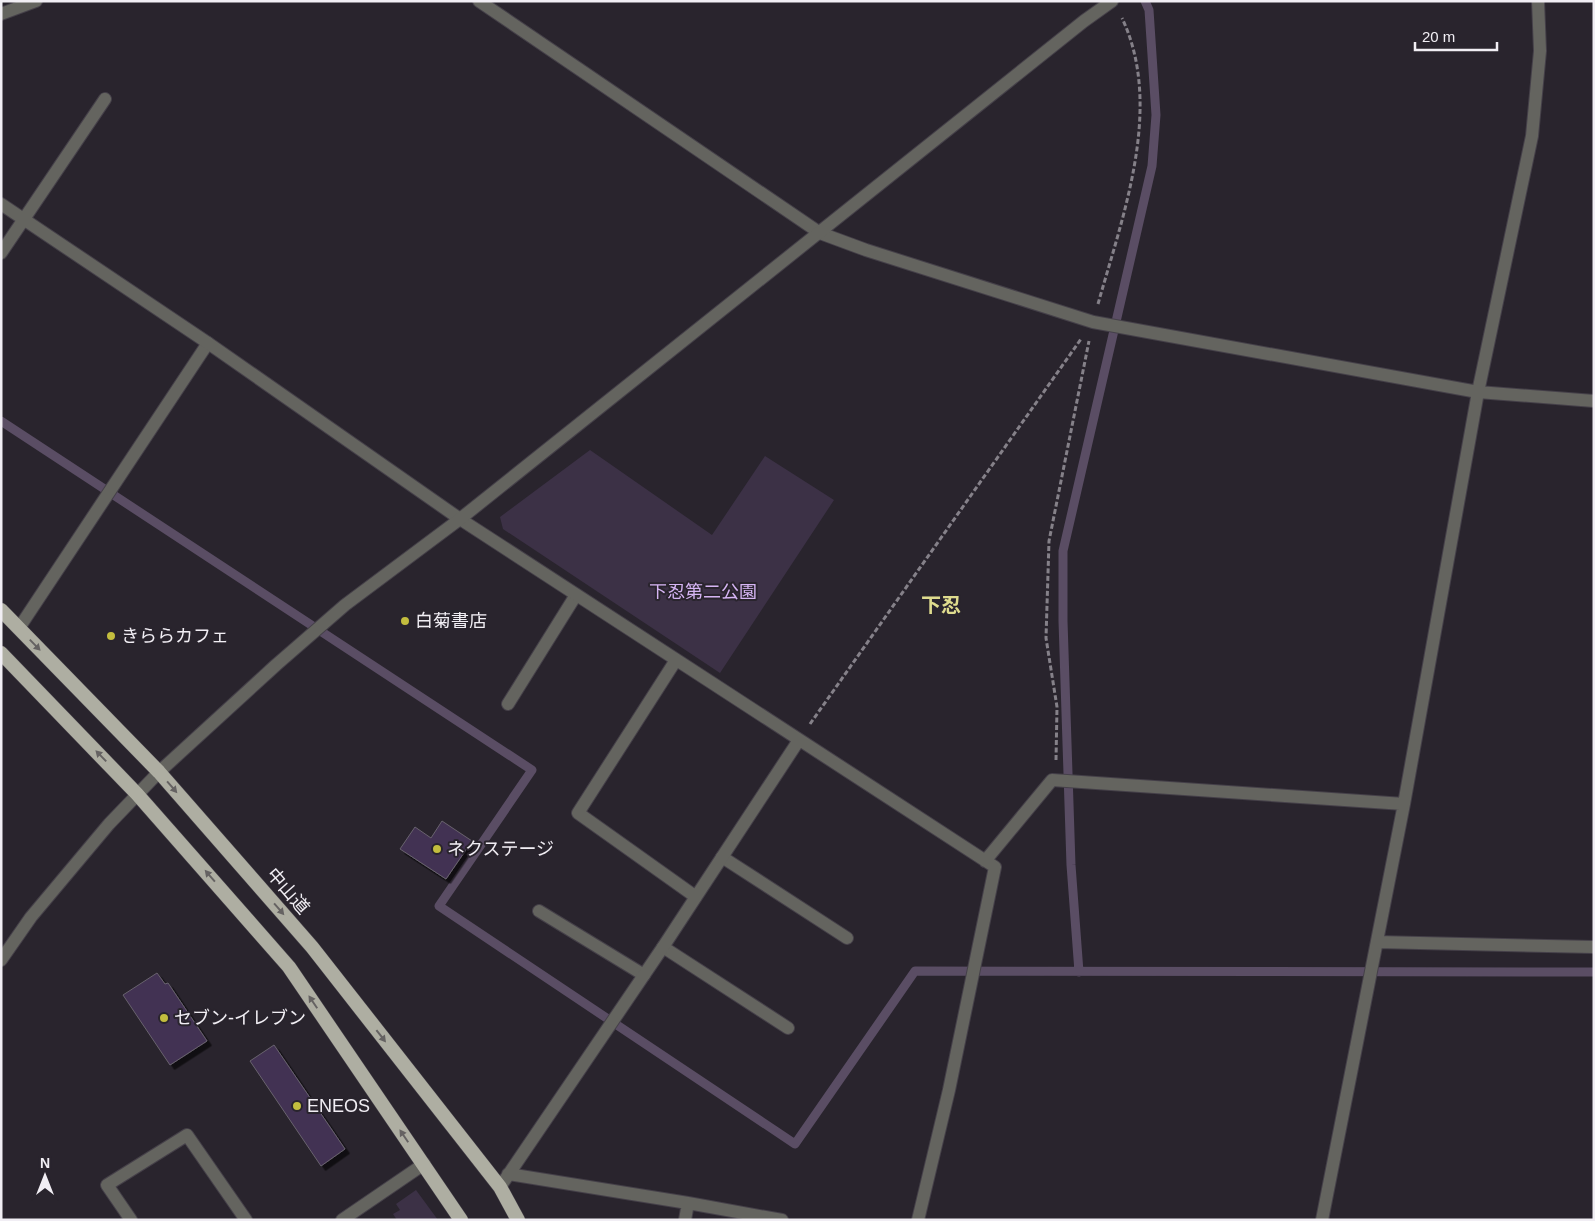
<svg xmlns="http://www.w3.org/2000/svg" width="1595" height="1221" font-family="Helvetica,'Noto Sans JP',sans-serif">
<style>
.green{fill:#3c3146}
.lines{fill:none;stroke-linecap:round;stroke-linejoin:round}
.stream{stroke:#5a4d64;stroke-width:9}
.building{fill:#433053;stroke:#68636e;filter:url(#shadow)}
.service-casing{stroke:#454049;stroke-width:14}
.minor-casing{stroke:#454049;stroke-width:14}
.tertiary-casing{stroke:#454049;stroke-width:14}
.trunk-casing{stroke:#454049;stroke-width:15}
.path{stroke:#858189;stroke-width:3;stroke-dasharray:5 2.5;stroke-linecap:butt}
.service{stroke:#64645f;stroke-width:12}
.minor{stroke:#64645f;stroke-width:12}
.tertiary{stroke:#64645f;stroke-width:12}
.trunk{stroke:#aeaea2;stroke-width:14}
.oneway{fill:#656262}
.poi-dot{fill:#c3bd3e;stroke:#29242d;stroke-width:2}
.labels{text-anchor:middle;stroke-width:4;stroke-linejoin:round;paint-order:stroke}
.park-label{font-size:18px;fill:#d5b4f3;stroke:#29242d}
.poi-label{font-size:18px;fill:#f1eef4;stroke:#29242d;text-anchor:start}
.street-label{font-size:18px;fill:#f1eef4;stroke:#29242d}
.quarter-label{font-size:20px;font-weight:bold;fill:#dfdc8e;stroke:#29242d}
</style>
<defs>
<filter id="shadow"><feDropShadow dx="4.5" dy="4.5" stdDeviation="0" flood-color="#0009"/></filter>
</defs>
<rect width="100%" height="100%" fill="#29242d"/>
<path class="green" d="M590,450L712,535L765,456L834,500L720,673L503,529L500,517Z
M416,1190L438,1220H397L393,1214L400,1210L396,1204Z"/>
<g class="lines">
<path class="stream" d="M1,421L532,770L439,906L795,1144L915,971L1594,972
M1079,972L1071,865L1063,621V551L1152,166L1156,115L1149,10L1145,1"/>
</g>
<path class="building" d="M442,821L472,841L446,879L400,849L415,827L431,838Z
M157,973L165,984L168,983L207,1041L170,1065L123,995Z
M274,1045L345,1149L321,1166L250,1061Z"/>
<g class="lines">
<defs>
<path id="service" d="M19,628L208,343
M508,704L576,595
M722,857L847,938
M539,911L644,975
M663,947L788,1028"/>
<path id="minor" d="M479,1L820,233L866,250L1093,322L1478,392L1594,401
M1,14L36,1
M1,204L208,343L460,519L995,867L949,1090L918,1220
M1,253L105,99
M676,660L578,813L696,897
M985,861L1052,780L1404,804
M1377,942L1594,947
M508,1174L688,1203L782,1220
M500,1187L663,947L799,740
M131,1220L107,1185L187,1135L246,1220
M342,1220L424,1164
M685,1220L688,1203
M1322,1220L1404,804L1478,392L1532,136L1540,51L1538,1"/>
<path id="tertiary" d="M1,960L31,917L109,824L159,772L276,665L345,605L460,519L1084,21L1112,1"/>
<path id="trunk" d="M1,610L159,772L312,947L500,1187L518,1220
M1,653L137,794L289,967L461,1220"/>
</defs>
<use href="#service" class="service-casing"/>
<use href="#minor" class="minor-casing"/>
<use href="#tertiary" class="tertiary-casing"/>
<use href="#trunk" class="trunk-casing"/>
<path class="path" d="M1098,304C1123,215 1164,107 1122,18
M810,724L1081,339
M1056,760L1057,707L1046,638L1049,541L1089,341"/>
<use href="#service" class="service"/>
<use href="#minor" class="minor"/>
<use href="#tertiary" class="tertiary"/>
<use href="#trunk" class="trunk"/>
</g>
<defs><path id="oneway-solid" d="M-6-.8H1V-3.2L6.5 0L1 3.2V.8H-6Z" transform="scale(1.25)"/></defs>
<g class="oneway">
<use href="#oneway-solid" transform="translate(35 645) rotate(46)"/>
<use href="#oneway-solid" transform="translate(101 756) rotate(-134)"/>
<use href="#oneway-solid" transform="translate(172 787) rotate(49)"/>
<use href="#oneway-solid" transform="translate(210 876) rotate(-131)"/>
<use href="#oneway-solid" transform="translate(279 909) rotate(49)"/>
<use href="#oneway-solid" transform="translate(313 1002) rotate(-124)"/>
<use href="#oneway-solid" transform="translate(381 1036) rotate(52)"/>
<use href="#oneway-solid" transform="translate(404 1136) rotate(-124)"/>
</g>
<g class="poi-dot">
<circle cx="405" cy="621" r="5"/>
<circle cx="111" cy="636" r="5"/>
<circle cx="437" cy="849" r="5"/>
<circle cx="164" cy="1018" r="5"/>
<circle cx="297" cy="1106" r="5"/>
</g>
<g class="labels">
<g class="park-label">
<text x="703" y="598">下忍第二公園</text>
</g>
<g class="poi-label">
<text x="415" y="627">白菊書店</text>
<text x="121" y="642">きららカフェ</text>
<text x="447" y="855">ネクステージ</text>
<text x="174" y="1024">セブン-イレブン</text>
<text x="307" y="1112">ENEOS</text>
</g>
<g class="street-label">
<text transform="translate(288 891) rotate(49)" y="6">中山道</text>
</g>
<g class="quarter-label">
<text x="941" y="612">下忍</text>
</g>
</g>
<rect width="1595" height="1221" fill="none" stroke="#f1eef4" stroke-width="5"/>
<g transform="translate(45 1176)" stroke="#29242d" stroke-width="4" paint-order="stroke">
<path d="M0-4L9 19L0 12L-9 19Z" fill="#f1eef4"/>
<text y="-8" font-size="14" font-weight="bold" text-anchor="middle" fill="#f1eef4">N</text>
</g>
<path d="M1415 42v8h82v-8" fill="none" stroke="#f1eef4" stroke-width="2.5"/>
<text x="1422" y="42" font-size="15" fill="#f1eef4" stroke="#29242d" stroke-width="4" paint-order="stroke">20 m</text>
</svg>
